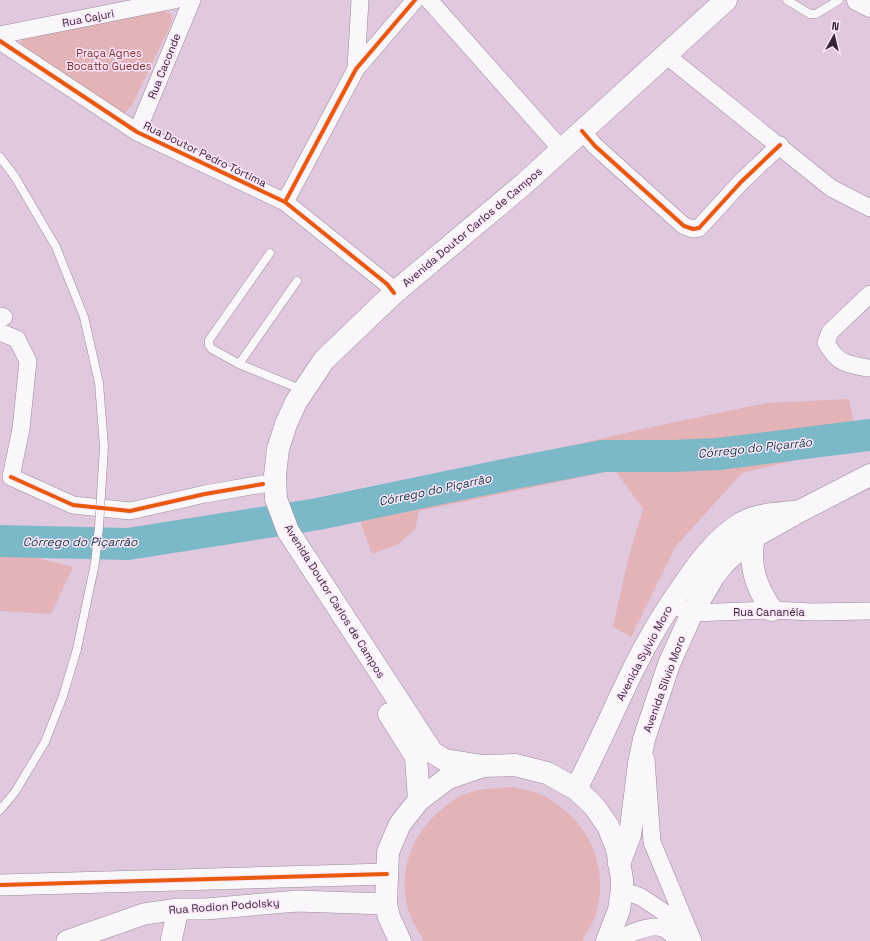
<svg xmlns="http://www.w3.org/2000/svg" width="870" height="941" font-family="'Space Grotesk',sans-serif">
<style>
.green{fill:#e3b3b8}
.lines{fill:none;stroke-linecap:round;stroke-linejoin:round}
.river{stroke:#7bb8c8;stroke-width:32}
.service-casing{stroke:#9b899b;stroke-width:9}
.minor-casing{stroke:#9b899b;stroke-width:18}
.tertiary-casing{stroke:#9b899b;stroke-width:22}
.secondary-casing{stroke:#9b899b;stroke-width:23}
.service{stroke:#faf7fa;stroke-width:8}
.minor{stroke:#faf7fa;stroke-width:17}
.tertiary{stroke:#faf7fa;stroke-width:21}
.secondary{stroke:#faf7fa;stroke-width:22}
.service-bridge-casing{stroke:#9b899b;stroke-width:9;stroke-linecap:butt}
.service-bridge{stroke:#faf7fa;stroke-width:8}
.cycleway-casing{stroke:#fde6fc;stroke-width:6}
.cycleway{stroke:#e8590c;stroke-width:4}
.labels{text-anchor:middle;stroke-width:3;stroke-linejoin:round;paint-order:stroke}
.street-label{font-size:11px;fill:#352435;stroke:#fde6fc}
.park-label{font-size:11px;fill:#862e28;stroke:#fde6fc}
.water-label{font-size:12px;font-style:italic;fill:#08383e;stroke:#fde6fc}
</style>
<rect width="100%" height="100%" fill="#e0c8df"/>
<path class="green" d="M158,8L172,15L171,24L133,103L123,116L25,51L21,43L23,36Z
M849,399L858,445L742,473L676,546L631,637L613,627L628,560L643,509L615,470L419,511L415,530L397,545L372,554L361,523L354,495L661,425L766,403Z
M0,548L73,567L51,614L0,611Z
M515,787C524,790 535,791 544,796C589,820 611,867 595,917C592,925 586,933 582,941H424C415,926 406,911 405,893C402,859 418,826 446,806C450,803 454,799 458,797C476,788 495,788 515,787Z"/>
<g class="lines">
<path class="river" d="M0,541L128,544L318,514L514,473L603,456H673L718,454L870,435"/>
<defs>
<path id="service" d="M787,0L810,14H816L839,0
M0,157L15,177L56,247L84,317L99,383L104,447
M270,253L209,340V345L212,349L239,364L293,386
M239,364L297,281
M0,810L15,792L45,742L63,696L77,649"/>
<path id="minor" d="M429,0L562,150
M0,35L175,0
M0,41L137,132L285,202L387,284L394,293
M666,55L831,188L870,208
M356,69L360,0
M582,131L595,146L684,226L693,229L699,228L741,182L780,145
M137,132L192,0
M285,202L356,69L415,0
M870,294L830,332L826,343C839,364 844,363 867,368H870
M0,316L4,317
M0,332L17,339L28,361L21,429L11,477
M11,477L73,505L130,511L205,494L263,484
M670,604L692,613L772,610L812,612L870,611
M646,759L652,842L693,941
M622,890L641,897L671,917L684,934
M614,941C626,935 652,922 665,929C670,932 675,938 680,941"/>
<path id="tertiary" d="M0,885L387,874
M67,941L144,914L178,909H206L297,901L386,904
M171,941L178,909"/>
<path id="secondary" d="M858,0L870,6
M754,537C748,565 756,588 772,610
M389,714L416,757L419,800
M483,766L445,760L432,752L288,531L276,499L275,475L278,449L286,424L296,402L324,360L394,293L525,183L726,0
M576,789C596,751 613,711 632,672C647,641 665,611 685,583C700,561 717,538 740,524C757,514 774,514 793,512
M619,864L630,835L639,764L644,739L669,664L692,613L714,576L725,562L754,537L800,511L870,475
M400,941L389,917L386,904L388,852L400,824L419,800L448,778L483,766L515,765L547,773L576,789L594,806L608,826L617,849L622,879V890L619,910L607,941"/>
</defs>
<use href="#service" class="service-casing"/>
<use href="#minor" class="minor-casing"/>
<use href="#tertiary" class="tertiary-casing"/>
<use href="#secondary" class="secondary-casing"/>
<use href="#service" class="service"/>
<use href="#minor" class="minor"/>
<use href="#tertiary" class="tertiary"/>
<use href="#secondary" class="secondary"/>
<defs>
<path id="service-bridge" d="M77,649L95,563L99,527L104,447"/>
</defs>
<use href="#service-bridge" class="service-bridge-casing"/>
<use href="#service-bridge" class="service-bridge"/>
<defs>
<path id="cycleway" d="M0,41L137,132L285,202L387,284L394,293
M582,131L595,146L684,226L693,229L699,228L741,182L780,145
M285,202L356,69L415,0
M11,477L73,505L130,511L205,494L263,484
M0,885L387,874"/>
</defs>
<use href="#cycleway" class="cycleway-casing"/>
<use href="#cycleway" class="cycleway"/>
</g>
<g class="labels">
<g class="street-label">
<text transform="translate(88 18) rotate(-11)" y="4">Rua Cajuri</text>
<text transform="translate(164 66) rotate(-68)" y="4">Rua Caconde</text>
<text transform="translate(205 154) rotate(26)" y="4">Rua Doutor Pedro Tórtima</text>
<text transform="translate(472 227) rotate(-40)" y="4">Avenida Doutor Carlos de Campos</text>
<text transform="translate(335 601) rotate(58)" y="4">Avenida Doutor Carlos de Campos</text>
<text x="769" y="616">Rua Cananéia</text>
<text transform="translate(644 653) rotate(-62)" y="4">Avenida Sylvio Moro</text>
<text transform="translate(664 684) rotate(-70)" y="4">Avenida Silvio Moro</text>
<text transform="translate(224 906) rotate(-4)" y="4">Rua Rodion Podolsky</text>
</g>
<g class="park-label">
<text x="109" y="57">Praça Agnes<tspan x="109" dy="13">Bocatto Guedes</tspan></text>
</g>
<g class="water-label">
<text transform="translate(755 448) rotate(-6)" y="4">Córrego do Piçarrão</text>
<text transform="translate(435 490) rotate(-12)" y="4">Córrego do Piçarrão</text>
<text x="80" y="546">Córrego do Piçarrão</text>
</g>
</g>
<g transform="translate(834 36) rotate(8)" stroke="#fde6fc" stroke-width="3" paint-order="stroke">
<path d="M0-3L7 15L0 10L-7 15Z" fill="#352435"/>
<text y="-6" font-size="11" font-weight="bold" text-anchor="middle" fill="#352435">N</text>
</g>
</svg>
